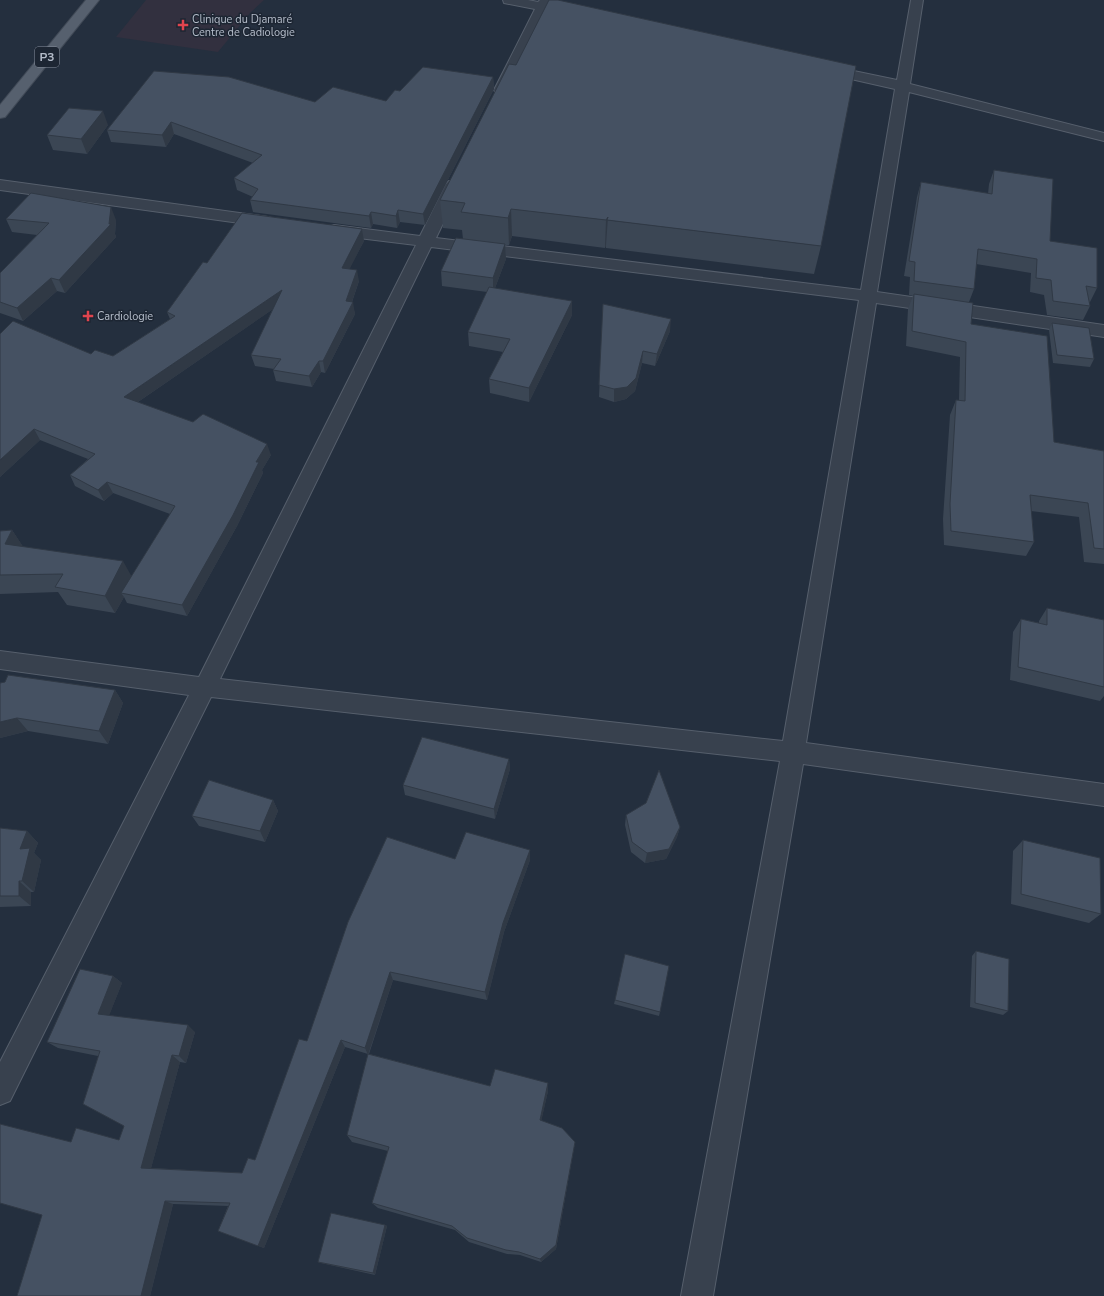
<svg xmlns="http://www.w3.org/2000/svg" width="1104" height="1296" font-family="'Nunito Sans',sans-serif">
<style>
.medical{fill:#32303f}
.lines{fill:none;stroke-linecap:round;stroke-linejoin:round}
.minor-casing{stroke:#565f6c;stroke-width:2}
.primary-casing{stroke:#414a57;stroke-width:2}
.minor{fill:#38414e;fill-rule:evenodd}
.primary{fill:#56606e;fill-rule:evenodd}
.wall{fill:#3b4654}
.shaded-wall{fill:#303945}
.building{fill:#455162;stroke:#303945}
.health-dot{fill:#e0444e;stroke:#1d2633;stroke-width:1.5}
.labels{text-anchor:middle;stroke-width:3;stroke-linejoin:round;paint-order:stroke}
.far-poi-label{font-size:11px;fill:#b4bcc9;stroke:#1d2633;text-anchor:start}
.shield{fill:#1d2633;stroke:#878f9c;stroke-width:1}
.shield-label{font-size:12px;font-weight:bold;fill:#b4bcc9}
</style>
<rect width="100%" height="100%" fill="#242f3e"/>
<path class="medical" d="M146,0H264L250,13L218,52L116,37Z"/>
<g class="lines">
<defs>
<path id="minor" d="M503,0H528L538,2L540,0H552L550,5L562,7L564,10L557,14L547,12L508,90L506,93H496L494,90L535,9L504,3Z
M911,0H923L910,84L1104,133V141L909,92L877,292L1104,325V337L876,303L806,743L1104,784V806L803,764L713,1296H681L780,761L211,697L10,1101L0,1105V1062L189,695L0,669V651L199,677L416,245L334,235L328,233L326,230L328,227L334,225L420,236L446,184L449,181H459L462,184L436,238L861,290L895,89L820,72L818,69L820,66L825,65L897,80ZM431,247L859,300L783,741L220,679Z
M0,180L268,217L274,219L276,222L274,225L268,227L0,190Z"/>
<path id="primary" d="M86,0H99L5,117L0,118V105Z"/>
</defs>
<use href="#minor" class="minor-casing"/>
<use href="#primary" class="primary-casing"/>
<use href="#minor" class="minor"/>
<use href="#primary" class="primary"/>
</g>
<path class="wall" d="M493,77L494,89L425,225L400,222L397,228L373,224L371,228L253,212L250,200L253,197L237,190L234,178L253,163L174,134L166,147L111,142L107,130L315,102L386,101L400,91Z
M108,125L87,154L53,150L47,135Z
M994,170L1050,241L1097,288L1090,302H1089L1090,306L1083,320L1047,315L1044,295L1030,292L1031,273L976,264L974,289L969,302L971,324L1054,442L1104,451V564L1084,562L1079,517L1031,511L1034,542L1026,556L944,545L943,519L950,415L956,400H959L960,357L906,346L908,309L913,296L909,295L910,277L904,276L917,197L921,182L988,194L989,184Z
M440,200L821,246L814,274L606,248V245L605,248L512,236L509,245H505L506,259L495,288L572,315L529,402L490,393L489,379L503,352L469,346L468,332L487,292L442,286L441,271L463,239L462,230L443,228Z
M6,219L116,220L115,234L116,237L65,293L57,291L23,321L0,313V273L37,235L12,232Z
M362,229L364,241L349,269L359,281L352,302L355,314L325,373L321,372L312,387L276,381L273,370L274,369L255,366L251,355L273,309L138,402L271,455L262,470L263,473L237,526L187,616L127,603L124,597L115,613L67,605L58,592L0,594V531L12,530L23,547L132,576L170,514L113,493L104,501L75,486L70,475L88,459L40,440L0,477V334L91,354L113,356L170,319L167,312L207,263Z
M603,304L670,331L655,366L642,363L635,391L626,399L614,402L599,397Z
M1052,323L1094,359L1090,367L1053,363L1049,330Z
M1047,608L1104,620V696L1100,701L1010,680L1013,632L1021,619L1039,623V621Z
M0,683L115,690L123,703L108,744L28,731L0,738Z
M509,759L510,769L495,819L405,795L403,785Z
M273,800L278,811L265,842L199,826L192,816Z
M626,815L680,827L677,837L666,859L645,863L631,852L625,825Z
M0,828L27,831L38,843L34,853L41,860L34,892H31V906L0,907Z
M1023,840L1101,914L1089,923L1011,904L1013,851Z
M530,850V860L504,932L487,1000L393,980L369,1054L490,1086L548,1091L541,1121L575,1142L556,1249L541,1262L520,1255L507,1254L469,1242L455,1230L378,1208L372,1203L388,1151L352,1142L347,1135L368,1054L345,1047L264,1248L218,1231L228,1206L173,1204L150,1296H17L42,1215L71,1142L119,1140L124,1126L98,1056L58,1048L47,1042L113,976L122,983L109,1015L195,1032L186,1063L180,1062L151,1168L242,1173L255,1160L307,1041L455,859Z
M976,951L1008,1011L1003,1015L970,1007L972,956Z
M615,1000L660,1012L659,1016L614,1004Z
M385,1225L387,1226L375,1275L321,1263L318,1262Z"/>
<path class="shaded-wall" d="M493,77L494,89L425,225L423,214Z
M103,111L108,125L87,154L81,139Z
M171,122L174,134L166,147L162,135Z
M111,207L116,220L115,234L116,237L65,293L59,280L109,224Z
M511,209L512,236L509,245L508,218Z
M398,210L400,222L397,228L396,216Z
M371,212L373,224L371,228L369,216Z
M608,217L606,245L605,248L606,220Z
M362,229L364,241L344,280L342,268Z
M505,244L506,259L493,293V278Z
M357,270L359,281L349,310L353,302L355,314L325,373L323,361L346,301Z
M51,278L57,291L23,321L17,308Z
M282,290L285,301L129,408L124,397Z
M572,301V315L529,402V388Z
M671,319L670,331L655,366L657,354Z
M643,351L642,363L635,391L626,399L614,402V389Z
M319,361L321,372L312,387L309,376Z
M34,429L40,440L0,477V460Z
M267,444L271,455L262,470L263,473L237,526L187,616L182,605L256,462Z
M107,482L113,493L104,501L98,490Z
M12,530L24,548L5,544Z
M123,561L133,579L121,593L124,597L115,613L105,596Z
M115,690L123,703L108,744L99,731Z
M17,718L28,731L0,738V722Z
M509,759L510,769L495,819L494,809Z
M273,800L278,811L265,842L260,831Z
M680,827L677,837L666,859L645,863L647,853Z
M27,831L38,843L34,853L41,860L34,892L22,881L20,849Z
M530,850V860L504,932L487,1000L485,992L503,923Z
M19,881L31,892V906L19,896Z
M390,972L393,980L368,1055L365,1048Z
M113,976L122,983L107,1021L98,1014Z
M188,1025L195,1032L186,1063L179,1056Z
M341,1040L345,1047L264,1248L258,1246Z
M172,1055L180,1062L150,1172L141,1168Z
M548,1083V1091L540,1127V1120Z
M575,1142L556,1249L541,1262L540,1259Z
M165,1201L173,1204L150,1296H141Z
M385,1225L387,1226L375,1275L373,1273Z"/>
<path class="building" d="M549,0H558L856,66L821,246L607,220L608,217L606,220L511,209L508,218L461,212L465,203L440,200L509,64L516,65Z
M423,67L493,77L423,214L398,210L396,216L371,212L369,216L250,200L258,189L234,178L262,155L171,122L162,135L107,130L154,71L229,77L315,102L333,87L386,101L395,90L400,91Z
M69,108L103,111L81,139L47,135Z
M994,170L1053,179L1050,241L1097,248V288L1086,286L1090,306L1053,301L1051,280L1036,278L1037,259L978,249L974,289L914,281L915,262L909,261L921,182L992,194Z
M31,193L111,207L109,224H111L59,280L51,278L17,308L0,302V273L49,223L6,219Z
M242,213L362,229L342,268L357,270L346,301L353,302L323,361H319L309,376L273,370L281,359L251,355L282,290L124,397L193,422L203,414L267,444L256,462H259L233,515L182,605L121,593L175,506L107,482L98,490L70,475L95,454L34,429L0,460V334L13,321L91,354L95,350L113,356L175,316L167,312L203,262L207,263Z
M456,238L505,244L493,278L441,271Z
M489,287L572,301L529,388L489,379L510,339L468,332Z
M914,294L973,303L971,324L1047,336L1054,442L1104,451V549L1094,548L1088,503L1030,495L1034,542L951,531L950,504L956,400L965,401L966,342L912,331Z
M603,304L671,319L657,354L643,351L636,378L627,387L614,389L599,385Z
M1052,323L1089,328L1094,359L1057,355Z
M12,530L5,544L123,561L105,596L55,587L63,574L0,575V531Z
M1047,608L1104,620V687L1018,667L1021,619L1047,625Z
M8,675L115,690L99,731L17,718L0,722V683L5,682Z
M422,737L509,759L494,809L403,785Z
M659,770L680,827L669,849L647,853L632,842L626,815L646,803Z
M209,780L273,800L260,831L192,816Z
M0,828L27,831L20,849L30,848L22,881H19V896H0Z
M466,832L530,850L503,923L485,992L390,972L365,1048L341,1040L258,1246L218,1231L230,1203L165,1201L141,1296H17L42,1215L0,1203V1124L71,1142L76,1128L119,1140L124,1126L83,1104L100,1051L47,1042L80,969L113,976L98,1014L188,1025L179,1056L172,1055L141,1168L242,1173L248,1158L255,1160L299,1039L307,1041L348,922L387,837L455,859Z
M1023,840L1100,858L1101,914L1021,894Z
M976,951L1009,959L1008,1011L975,1003Z
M625,954L669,966L660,1012L615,1000Z
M368,1054L490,1086L495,1069L548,1083L540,1120L562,1128L575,1142L556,1245L540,1259L519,1252L506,1250L467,1238L452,1226L372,1203L389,1147L347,1135Z
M331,1213L385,1225L373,1273L318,1262Z"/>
<g class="health-dot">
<path d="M181 19h4v4h4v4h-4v4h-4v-4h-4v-4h4z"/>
<path d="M86 310h4v4h4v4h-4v4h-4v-4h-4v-4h4z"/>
</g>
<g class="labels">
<g class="far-poi-label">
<text x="192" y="23">Clinique du Djamaré<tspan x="192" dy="13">Centre de Cadiologie</tspan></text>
<text x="97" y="320">Cardiologie</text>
</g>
<rect class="shield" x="35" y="47" width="24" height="20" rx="3"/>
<g class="shield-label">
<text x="47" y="61">P3</text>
</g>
</g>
</svg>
